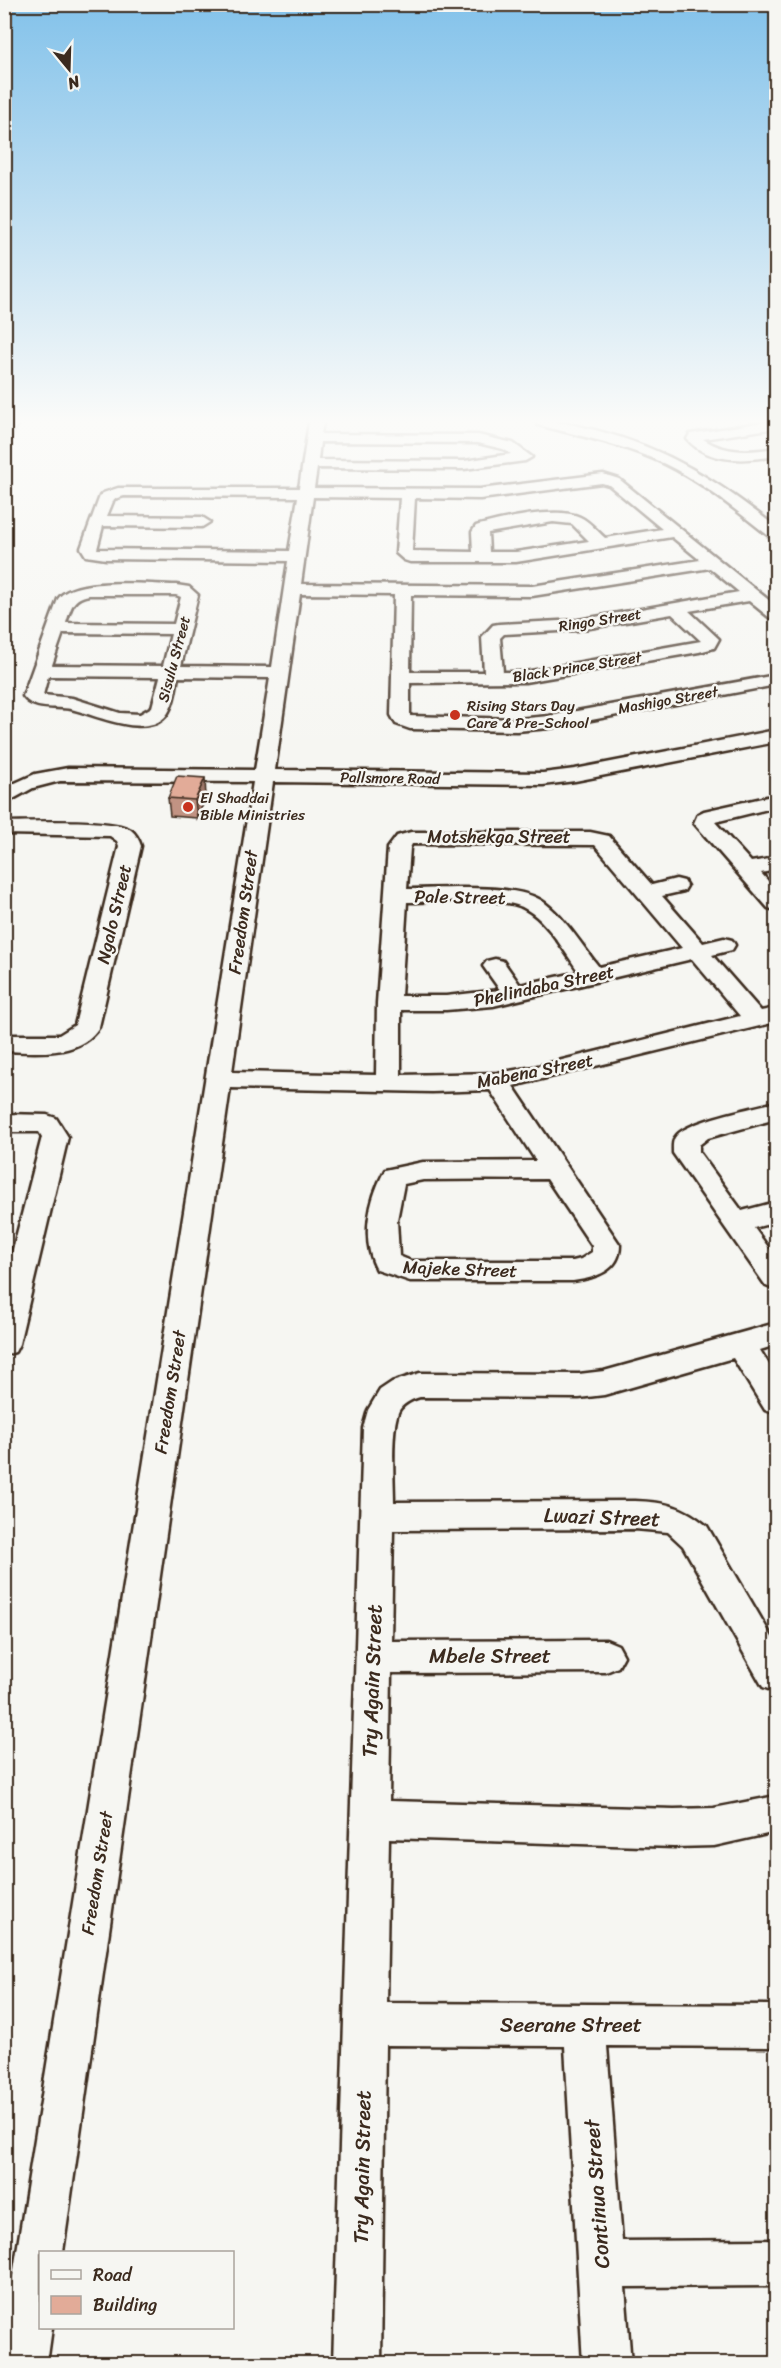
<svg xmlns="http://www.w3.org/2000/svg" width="781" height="2368" font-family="Sriracha,sans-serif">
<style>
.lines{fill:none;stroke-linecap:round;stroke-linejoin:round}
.minor-casing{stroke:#3b2a1e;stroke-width:5}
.major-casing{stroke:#3b2a1e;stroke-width:5}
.minor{fill:#f6f6f2;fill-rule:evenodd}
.major{fill:#f6f6f2;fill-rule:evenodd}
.wall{fill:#c29383;stroke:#3b2a1e;stroke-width:1.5}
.shaded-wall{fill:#9e786a;stroke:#3b2a1e;stroke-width:1.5}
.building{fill:#e2ab98;stroke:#3b2a1e;stroke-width:1.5}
.poi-dot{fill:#c8321e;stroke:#f6f6f2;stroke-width:2}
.labels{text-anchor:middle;stroke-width:5;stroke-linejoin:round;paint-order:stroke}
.far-street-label{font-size:15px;fill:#3b2a1e;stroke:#f6f6f2}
.far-poi-label{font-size:15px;fill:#3b2a1e;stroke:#f6f6f2;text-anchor:start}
.street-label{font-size:18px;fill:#3b2a1e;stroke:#f6f6f2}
.near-street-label{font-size:21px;fill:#3b2a1e;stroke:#f6f6f2}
</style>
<rect width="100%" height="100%" fill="#f6f6f2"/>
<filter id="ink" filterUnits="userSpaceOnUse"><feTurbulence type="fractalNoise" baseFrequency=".0167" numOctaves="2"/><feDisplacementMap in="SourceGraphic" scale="12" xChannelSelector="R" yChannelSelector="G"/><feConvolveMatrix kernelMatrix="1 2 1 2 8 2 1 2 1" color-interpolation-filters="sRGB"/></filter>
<g filter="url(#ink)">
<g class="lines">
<defs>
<path id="minor" d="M309,422H323L321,434L478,435L513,443L532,457L525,461L464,469L317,468L314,488L480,489L603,474L619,479L776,606V619L770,618L749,601L689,611L719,639L714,648L699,652L525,682L410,683V716L517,719L549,716L776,675V685L549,728L517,731L410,729L396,724L391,715L394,595L300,594L275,770L543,773L575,769L776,730V742L575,781L543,785L273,782L232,1072L376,1075L377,1003L388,848L397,836L411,832H590L609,836L652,885L676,879L684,881L687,886L684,891L662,896L703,943L724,938L732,940L735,945L732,950L712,955L761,1011L776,1008V1022L513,1086L620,1245C620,1271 595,1278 573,1281H410L377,1270C360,1240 369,1199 385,1170L423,1162L536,1161L490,1090L432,1092L230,1088L63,2252H40V2328H52L47,2364H4V2332L253,782L60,781L33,788L4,804V788L35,774L68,768L255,770L270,678L178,677C176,687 175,700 170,709C155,744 94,714 71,709C55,706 33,711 23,696L58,599C74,576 149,585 176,585L189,587L198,595L181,666L272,667L288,561L106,559L86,556L81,548L100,496L103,493L118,488H299ZM320,442L478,443L503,449L511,454L464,461L318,460ZM602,483L609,485L662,529L605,538C597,531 589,521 580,517C557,506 501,519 476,526L472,532L473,552L412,551L415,498L480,499ZM124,496L298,497L289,551L97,549L103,526L202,527L210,522L202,517L107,516L114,499ZM313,497L400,498L396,553L404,560L410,562H516L672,537L700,560L532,586L301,584ZM553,522L572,524L589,541L516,552H489L488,533ZM710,568L739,592L578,620L499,624L493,625L482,637L484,672H410L411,595L532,596ZM89,595H176L181,597L174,624L66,623C71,608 72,598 89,595ZM672,614L701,641L525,672H503L500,638L504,634L578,630ZM63,633L171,634L163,666L52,665ZM48,676L160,677L152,707L140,714L120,713L72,698L43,695ZM412,844L595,845L682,948L599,967C582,946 567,920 545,903C519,882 441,889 407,889L410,848ZM407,902C433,902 502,896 524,908C547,920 564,951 579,972L520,985L503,961L495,959L487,961L483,966L500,990L446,996H401ZM692,959L740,1016L534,1067L497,1073L401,1075V1010H446L493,1006ZM547,1179L592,1246V1252L581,1259L573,1261H411L399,1256L397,1220L404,1184L423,1180Z
M536,422C556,420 575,425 595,430C670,450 716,480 776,527V539L770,537C737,511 704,483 665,464C625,445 581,436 538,425Z
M764,422H776V428L703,439C726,454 751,452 776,448V456C748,461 708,464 687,439L690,434Z
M776,795V807L715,822L751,862L776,858V870L761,873L776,890V910L768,908L694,823L698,814L704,811Z
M4,822C29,822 113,818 131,830C136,834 139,840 141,846L99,1027C79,1058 37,1052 4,1051V1035H59L75,1025L119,846L117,841L110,836L4,834Z
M776,1102V1119L708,1138L699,1145V1152L742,1211L776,1202V1222L754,1228L776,1258V1290L766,1286L673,1153C673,1147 672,1140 677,1135C691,1120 754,1108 776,1102Z
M4,1114L47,1115L56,1118L68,1137L19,1344L15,1352L4,1355V1284L42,1137L39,1132H4Z
M776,1323V1345L760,1350L776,1376V1413L765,1410L733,1358L604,1395L579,1398L420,1397C413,1399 405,1402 400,1409C390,1423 394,1482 394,1502L635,1501C665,1502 683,1506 707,1526L776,1644V1692L763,1687L683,1546L668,1532L635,1529L393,1530L391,1641L606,1640L618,1645L624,1656L618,1667L606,1672L391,1673L389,1801L674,1809L714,1808L776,1796V1832L714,1846L674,1847L389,1838L386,2003L776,2005V2047L607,2046L622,2241L776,2240V2286L625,2287L631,2364H583L565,2046L385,2045L381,2364H333L363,1428L368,1410L380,1390L392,1382L420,1373L579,1374L604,1371Z"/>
<path id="major" d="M4,422H19L10,438L4,439Z"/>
</defs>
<use href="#minor" class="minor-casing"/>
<use href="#major" class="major-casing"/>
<use href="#minor" class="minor"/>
<use href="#major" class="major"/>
</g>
<path class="wall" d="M206,797L197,818L170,816L168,798Z"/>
<path class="shaded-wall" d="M205,778L206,797L197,818L195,800Z"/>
<path class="building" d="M177,776L205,778L195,800L168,798Z"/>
</g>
<linearGradient id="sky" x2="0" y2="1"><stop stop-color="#83c2ea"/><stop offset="0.56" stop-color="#fbfbf9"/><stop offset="1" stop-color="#fbfbf9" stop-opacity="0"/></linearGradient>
<rect width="781" height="753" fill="url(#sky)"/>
<g class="poi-dot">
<circle cx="455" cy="715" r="6"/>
<circle cx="188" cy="807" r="6"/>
</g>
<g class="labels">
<g class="far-street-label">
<text transform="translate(600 620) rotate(-9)" y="5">Ringo Street</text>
<text transform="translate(174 659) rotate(-75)" y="5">Sisulu Street</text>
<text transform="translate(577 667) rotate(-9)" y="5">Black Prince Street</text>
<text transform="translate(668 700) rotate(-10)" y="5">Mashigo Street</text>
<text transform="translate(390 778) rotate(1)" y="5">Pallsmore Road</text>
</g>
<g class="far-poi-label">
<text x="467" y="711">Rising Stars Day<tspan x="467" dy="17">Care &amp; Pre-School</tspan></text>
<text x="200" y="803">El Shaddai<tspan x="200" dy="17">Bible Ministries</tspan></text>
</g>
<g class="street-label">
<text x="499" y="843">Motshekga Street</text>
<text transform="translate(460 897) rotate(1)" y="6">Pale Street</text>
<text transform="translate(243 912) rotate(-82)" y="6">Freedom Street</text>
<text transform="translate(114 914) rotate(-77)" y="6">Ngalo Street</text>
<text transform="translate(544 986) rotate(-12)" y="6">Phelindaba Street</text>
<text transform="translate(535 1071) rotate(-11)" y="6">Mabena Street</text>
<text transform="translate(460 1269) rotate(2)" y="6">Majeke Street</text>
<text transform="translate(170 1392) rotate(-81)" y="6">Freedom Street</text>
<text transform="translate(97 1873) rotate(-81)" y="6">Freedom Street</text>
</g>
<g class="near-street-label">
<text transform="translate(602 1517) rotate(2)" y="7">Lwazi Street</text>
<text x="490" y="1663">Mbele Street</text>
<text transform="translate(372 1681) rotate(-88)" y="7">Try Again Street</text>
<text x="571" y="2032">Seerane Street</text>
<text transform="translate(362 2167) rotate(-89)" y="7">Try Again Street</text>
<text transform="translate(597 2194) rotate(-94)" y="7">Continua Street</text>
</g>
</g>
<rect width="781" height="2368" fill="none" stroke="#f6f6f2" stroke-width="24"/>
<rect x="12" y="12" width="757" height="2344" fill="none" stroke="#3b2a1e" stroke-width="2" filter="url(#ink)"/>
<rect x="39" y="2251" width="195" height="78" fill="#f6f6f2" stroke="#aba49d" stroke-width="1.5"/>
<rect x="51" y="2270" width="30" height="9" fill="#f6f6f2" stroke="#aba49d" stroke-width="1.5"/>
<text x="93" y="2281" font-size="18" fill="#3b2a1e">Road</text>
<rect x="51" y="2296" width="30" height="18" fill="#e2ab98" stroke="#aba49d" stroke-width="1.5"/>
<text x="93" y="2311" font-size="18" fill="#3b2a1e">Building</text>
<g transform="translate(69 69) rotate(161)" stroke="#f6f6f2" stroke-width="4.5" paint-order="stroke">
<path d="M0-4.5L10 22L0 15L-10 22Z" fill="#3b2a1e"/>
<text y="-9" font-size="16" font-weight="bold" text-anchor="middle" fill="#3b2a1e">N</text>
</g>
</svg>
